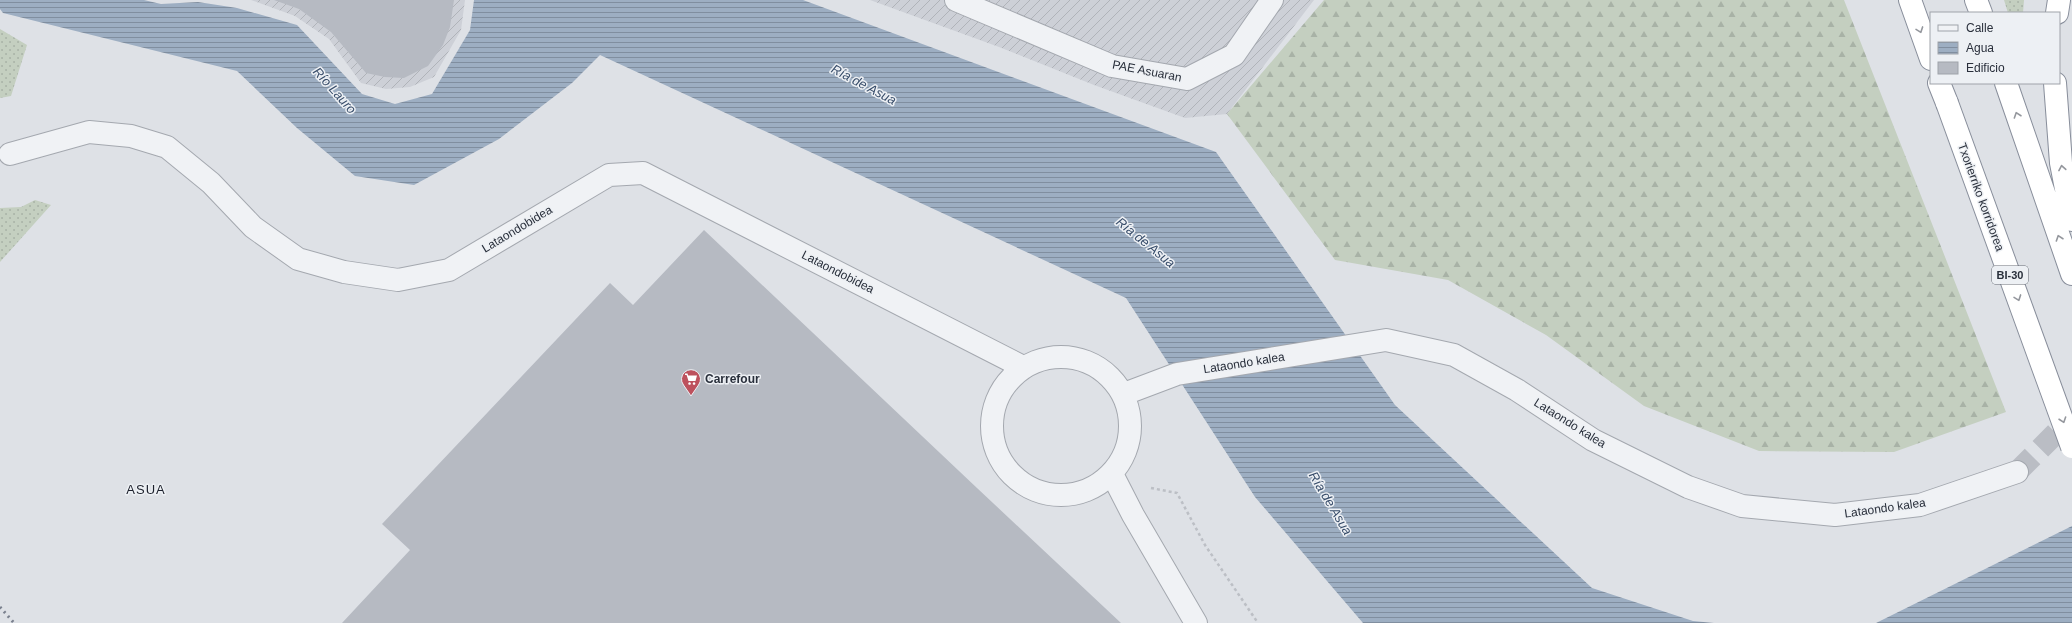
<svg xmlns="http://www.w3.org/2000/svg" width="2072" height="623" font-family="Arial,sans-serif">
<style>
.industrial{fill:url(#industrial-furrows)}
.grass{fill:url(#grass-dots)}
.forest{fill:url(#forest-firs)}
.water{fill:url(#water-rules)}
.building{fill:#b6bac2}
.lines{fill:none;stroke-linecap:round;stroke-linejoin:round}
.minor-tunnel{stroke:#babdc4;stroke-width:22;stroke-dasharray:22 11;stroke-linecap:butt}
.minor-casing{stroke:#a4a8af;stroke-width:24}
.motorway-casing{stroke:#888e9b;stroke-width:24}
.path{stroke:#bcbfc5;stroke-width:2.5;stroke-dasharray:3 3;stroke-linecap:butt}
.minor{stroke:#f0f2f5;stroke-width:22}
.motorway{stroke:#fff;stroke-width:22}
.rail{stroke:#7a808e;stroke-width:3;stroke-dasharray:2 4;stroke-linecap:butt}
.motorway-bridge-casing{stroke:#888e9b;stroke-width:24;stroke-linecap:butt}
.motorway-bridge{stroke:#fff;stroke-width:22}
.oneway{stroke:#94979d}
.labels{text-anchor:middle;stroke-width:3;stroke-linejoin:round;paint-order:stroke}
.shield{fill:#edf0f4;stroke:#646972;stroke-width:1}
.shield-label{font-size:11px;font-weight:bold;fill:#292f3b}
.street-label{font-size:12px;fill:#292f3b;stroke:#edf0f4}
.poi-label{font-size:12px;font-weight:bold;fill:#292f3b;stroke:#edf0f4;text-anchor:start}
.water-label{font-size:13px;font-style:italic;fill:#384d6a;stroke:#edf0f4}
.neighbourhood-label{font-size:13px;letter-spacing:1px;fill:#1c202c;stroke:#edf0f4}
</style>
<defs>
<pattern id="industrial-furrows" width="10" height="10" patternUnits="userSpaceOnUse"><rect width="10" height="10" fill="#cdd0d7"/><path d="M-1 1l2-2M0 10L10 0M9 11l2-2" fill="none" stroke="#b0b3b9"/></pattern>
<pattern id="grass-dots" width="8" height="8" patternUnits="userSpaceOnUse"><rect width="8" height="8" fill="#c4cfc0"/><path d="M2 2h.1M6 6h.1" fill="none" stroke="#a8b2a6" stroke-width="1.8" stroke-linecap="round"/></pattern>
<pattern id="forest-firs" width="22" height="20" patternUnits="userSpaceOnUse"><rect width="22" height="20" fill="#c4cfc0"/><path d="M5 1l3.5 6h-7zM16 11l3.5 6h-7z" fill="#a8b2a6"/></pattern>
<pattern id="water-rules" width="6" height="5" patternUnits="userSpaceOnUse"><rect width="6" height="5" fill="#9daec2"/><path d="M0 2.5h6" fill="none" stroke="#808e9f"/></pattern>
</defs>
<rect width="100%" height="100%" fill="#dee1e6"/>
<path class="industrial" d="M251,0H465L461,30L434,77L410,87L386,89L361,83L329,39L295,16Z
M870,0H1314L1227,114L1185,118L1094,85L999,47Z"/>
<path class="grass" d="M2004,0H2024L2023,13H2008Z
M0,29L27,45L11,96L0,98Z
M35,200L51,205L0,262V208L21,207Z"/>
<path class="forest" d="M1324,0H1844L2006,412L1894,452L1759,451L1644,406L1546,335L1448,280L1335,260L1227,114Z"/>
<path class="water" d="M0,0H144L161,4L198,2L237,8L297,25L362,94L395,104L432,94L470,30L474,0H803L1216,152L1395,405L1592,588L1693,621L1714,623H1363L1255,497L1126,298L600,55L572,83L499,139L414,185L355,176L297,128L237,71L3,13L0,9Z
M2072,526V623H1876Z"/>
<path class="building" d="M274,0H454L450,27L443,45L428,66L404,78L385,77L366,73L331,32L299,9Z
M704,230L977,488L1121,623H342L410,550L382,524L610,283L633,305Z"/>
<g class="lines">
<path class="minor-tunnel" d="M2017,472L2072,417"/>
<defs>
<path id="minor" d="M956,0L1112,66L1187,79L1234,55L1272,0
M10,154L89,132L131,136L167,147L211,183L253,227L298,259L344,272L398,280L449,270L609,175L643,173L1023,367
M992 426a69 69 0 1 1 138 0a69 69 0 1 1-138 0Z
M1124,394L1177,374L1386,340L1454,355L1517,390L1593,440L1688,487L1742,506L1835,515L1920,505L2017,472
M1112,474L1133,515L1196,623"/>
<path id="motorway" d="M1910,0L1931,59
M1976,0L1981,13
M2057,13L2059,0
M1939,83L1947,103
M2006,83L2072,274
M2055,83L2061,163L2072,220"/>
</defs>
<use href="#minor" class="minor-casing"/>
<use href="#motorway" class="motorway-casing"/>
<path class="path" d="M1151,488L1177,493L1205,545L1258,623"/>
<use href="#minor" class="minor"/>
<use href="#motorway" class="motorway"/>
<path class="rail" d="M0,607L14,623"/>
<defs>
<path id="motorway-bridge" d="M1947,103L2072,447"/>
</defs>
<use href="#motorway-bridge" class="motorway-bridge-casing"/>
<use href="#motorway-bridge" class="motorway-bridge"/>
</g>
<defs><path id="oneway-chevron" d="M-2-3.5L2.5 0L-2 3.5" fill="none" stroke-width="1.6" stroke-linecap="round" stroke-linejoin="round"/></defs>
<g class="oneway">
<use href="#oneway-chevron" transform="translate(1920 30) rotate(70)"/>
<use href="#oneway-chevron" transform="translate(2017 115) rotate(-109)"/>
<use href="#oneway-chevron" transform="translate(2062 168) rotate(-100)"/>
<use href="#oneway-chevron" transform="translate(2059 238) rotate(-109)"/>
<use href="#oneway-chevron" transform="translate(2018 298) rotate(70)"/>
<use href="#oneway-chevron" transform="translate(2063 420) rotate(71)"/>
</g>
<defs>
<symbol id="supermarket-pin" viewBox="-11 -11 22 30"><path d="M0 17L-7.5 6A9.5 9.5 0 1 1 7.5 6Z" fill="#bd515d" stroke="#edf0f4"/><path d="M-6-5.5h2.5l.6 2H6L4.5 2H-2.5L-4.4-4H-6ZM-1.5 3.2a1.3 1.3 0 1 0 .1 0ZM3 3.2a1.3 1.3 0 1 0 .1 0Z" fill="#fff"/></symbol>
</defs>
<g fill-rule="evenodd">
<use href="#supermarket-pin" x="680" y="368" width="22" height="30"/>
</g>
<g class="labels">
<rect class="shield" x="1992" y="266" width="36" height="18" rx="3"/>
<g class="shield-label">
<text x="2010" y="279">BI-30</text>
</g>
<g class="street-label">
<text transform="translate(1147 71) rotate(11)" y="4">PAE Asuaran</text>
<text transform="translate(1981 197) rotate(70)" y="4">Txorierriko korridorea</text>
<text transform="translate(517 229) rotate(-31)" y="4">Lataondobidea</text>
<text transform="translate(838 272) rotate(27)" y="4">Lataondobidea</text>
<text transform="translate(1244 363) rotate(-9)" y="4">Lataondo kalea</text>
<text transform="translate(1570 423) rotate(32)" y="4">Lataondo kalea</text>
<text transform="translate(1885 508) rotate(-8)" y="4">Lataondo kalea</text>
</g>
<g class="poi-label">
<text x="705" y="383">Carrefour</text>
</g>
<g class="water-label">
<text transform="translate(864 84) rotate(28)" y="5">Ría de Asua</text>
<text transform="translate(335 90) rotate(48)" y="5">Río Lauro</text>
<text transform="translate(1146 242) rotate(39)" y="5">Ría de Asua</text>
<text transform="translate(1331 503) rotate(59)" y="5">Ría de Asua</text>
</g>
<g class="neighbourhood-label">
<text x="146" y="494">ASUA</text>
</g>
</g>
<rect x="1930" y="12" width="130" height="72" fill="#edf0f4" stroke="#9fa3aa"/>
<rect x="1938" y="25" width="20" height="6" fill="#f0f2f5" stroke="#9fa3aa"/>
<text x="1966" y="32" font-size="12" fill="#292f3b">Calle</text>
<rect x="1938" y="42" width="20" height="12" fill="url(#water-rules)" stroke="#9fa3aa"/>
<text x="1966" y="52" font-size="12" fill="#292f3b">Agua</text>
<rect x="1938" y="62" width="20" height="12" fill="#b6bac2" stroke="#9fa3aa"/>
<text x="1966" y="72" font-size="12" fill="#292f3b">Edificio</text>
</svg>
